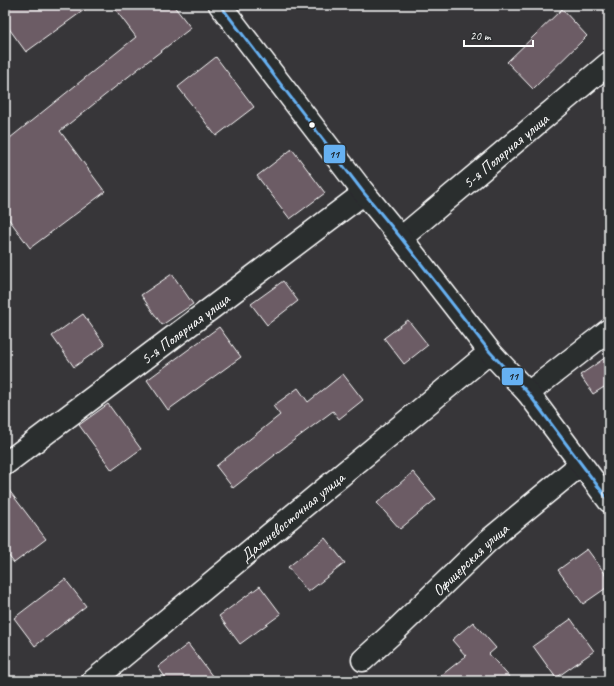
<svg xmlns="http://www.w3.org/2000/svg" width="614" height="686" font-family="Caveat,sans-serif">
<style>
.building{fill:#6c5c65;stroke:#fff}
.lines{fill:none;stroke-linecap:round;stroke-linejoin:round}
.street-casing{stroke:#fff;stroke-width:25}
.secondary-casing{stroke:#fff;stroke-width:25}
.street{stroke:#2a2d2e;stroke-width:22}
.secondary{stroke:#2a2d2e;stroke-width:22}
.bus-1-casing{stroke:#2a2d2e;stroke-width:6}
.bus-1{stroke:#66b1f2;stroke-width:3}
.bus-dot{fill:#fff;stroke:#2a2d2e;stroke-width:1.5}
.labels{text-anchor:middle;stroke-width:3;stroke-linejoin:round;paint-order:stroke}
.street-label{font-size:16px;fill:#fff;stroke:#2a2d2e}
.line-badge{stroke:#2a2d2e;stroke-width:1.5}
.pale-badge-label{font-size:11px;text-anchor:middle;font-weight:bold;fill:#111}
</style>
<rect width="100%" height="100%" fill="#373639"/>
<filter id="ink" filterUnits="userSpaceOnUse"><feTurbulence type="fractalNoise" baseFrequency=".025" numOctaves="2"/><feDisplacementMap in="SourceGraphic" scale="8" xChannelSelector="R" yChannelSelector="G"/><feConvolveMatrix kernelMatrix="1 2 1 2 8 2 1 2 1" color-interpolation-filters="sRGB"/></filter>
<g filter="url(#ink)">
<path class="building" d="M5,5H91L26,52L5,23Z
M112,5H173L191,28L143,65L60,131L105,192L30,248L5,214V142L136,37Z
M562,9L587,36L533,89L507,62Z
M216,57L254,107L216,136L178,87Z
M292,149L325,193L290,219L257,176Z
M172,274L193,304L162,325L141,295Z
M283,281L298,301L267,325L251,304Z
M83,314L105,345L74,367L52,336Z
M408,320L428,345L404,364L384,338Z
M219,327L241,357L168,410L147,380Z
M609,355V384L593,394L580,375Z
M343,374L363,400L339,419L333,411L274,455H275L233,488L216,466L280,415L273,406L298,388L308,402Z
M108,404L141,449L112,470L79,425Z
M413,472L436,499L400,529L377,503Z
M5,485L46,539L14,563L5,551Z
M325,538L345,563L308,592L288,567Z
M587,549L609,579V586L583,604L558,570Z
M65,579L86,606L35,646L14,618Z
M260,586L281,614L240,644L219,616Z
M571,619L594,651L556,678L533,646Z
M473,622L496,648L489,654L513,681H434L466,656L452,640Z
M188,644L216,681H168L158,667Z"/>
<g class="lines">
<defs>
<g id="street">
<path id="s1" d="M401,238L609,63"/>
<path d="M528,393L609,330"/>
<path id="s2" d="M5,464L364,193"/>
<path id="s3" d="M363,660L397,629L488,541L581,464"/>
<path id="s4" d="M93,681L490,352"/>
</g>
<path id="secondary" d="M220,5L364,193L401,238L490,352L528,393L609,501"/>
</defs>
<use href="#street" class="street-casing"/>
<use href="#secondary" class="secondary-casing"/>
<use href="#street" class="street"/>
<use href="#secondary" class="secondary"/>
<defs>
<path id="bus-1" d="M220,5L364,193L401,238L490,352L528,393L609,501"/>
</defs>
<use href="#bus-1" class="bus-1-casing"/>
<use href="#bus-1" class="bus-1"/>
</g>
</g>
<circle class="bus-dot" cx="312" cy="125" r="3.5"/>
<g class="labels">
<g class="street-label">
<text dy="6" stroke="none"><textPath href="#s1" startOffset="136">5-я Полярная улица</textPath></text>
<text dy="6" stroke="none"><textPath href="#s2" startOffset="225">5-я Полярная улица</textPath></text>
<text dy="6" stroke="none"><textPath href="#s4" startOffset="258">Дальневосточная улица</textPath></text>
<text dy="6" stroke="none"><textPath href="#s3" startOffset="147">Офицерская улица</textPath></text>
</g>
</g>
<g class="line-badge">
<rect x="323" y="144" width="23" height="20" rx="4" fill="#66b1f2"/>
<rect x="501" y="367" width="23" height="19" rx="4" fill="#66b1f2"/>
</g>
<g class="pale-badge-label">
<text x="334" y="158">11</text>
<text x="513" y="380">11</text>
</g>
<rect width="614" height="686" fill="none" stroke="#2a2d2e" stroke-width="20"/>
<rect x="10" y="10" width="594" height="666" fill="none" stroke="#fff" stroke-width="1.5" filter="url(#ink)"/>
<path d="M464 40v6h69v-6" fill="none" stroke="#ffffff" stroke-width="2"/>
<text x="470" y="40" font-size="12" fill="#ffffff" stroke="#2a2d2e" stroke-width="3" paint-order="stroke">20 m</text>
</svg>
